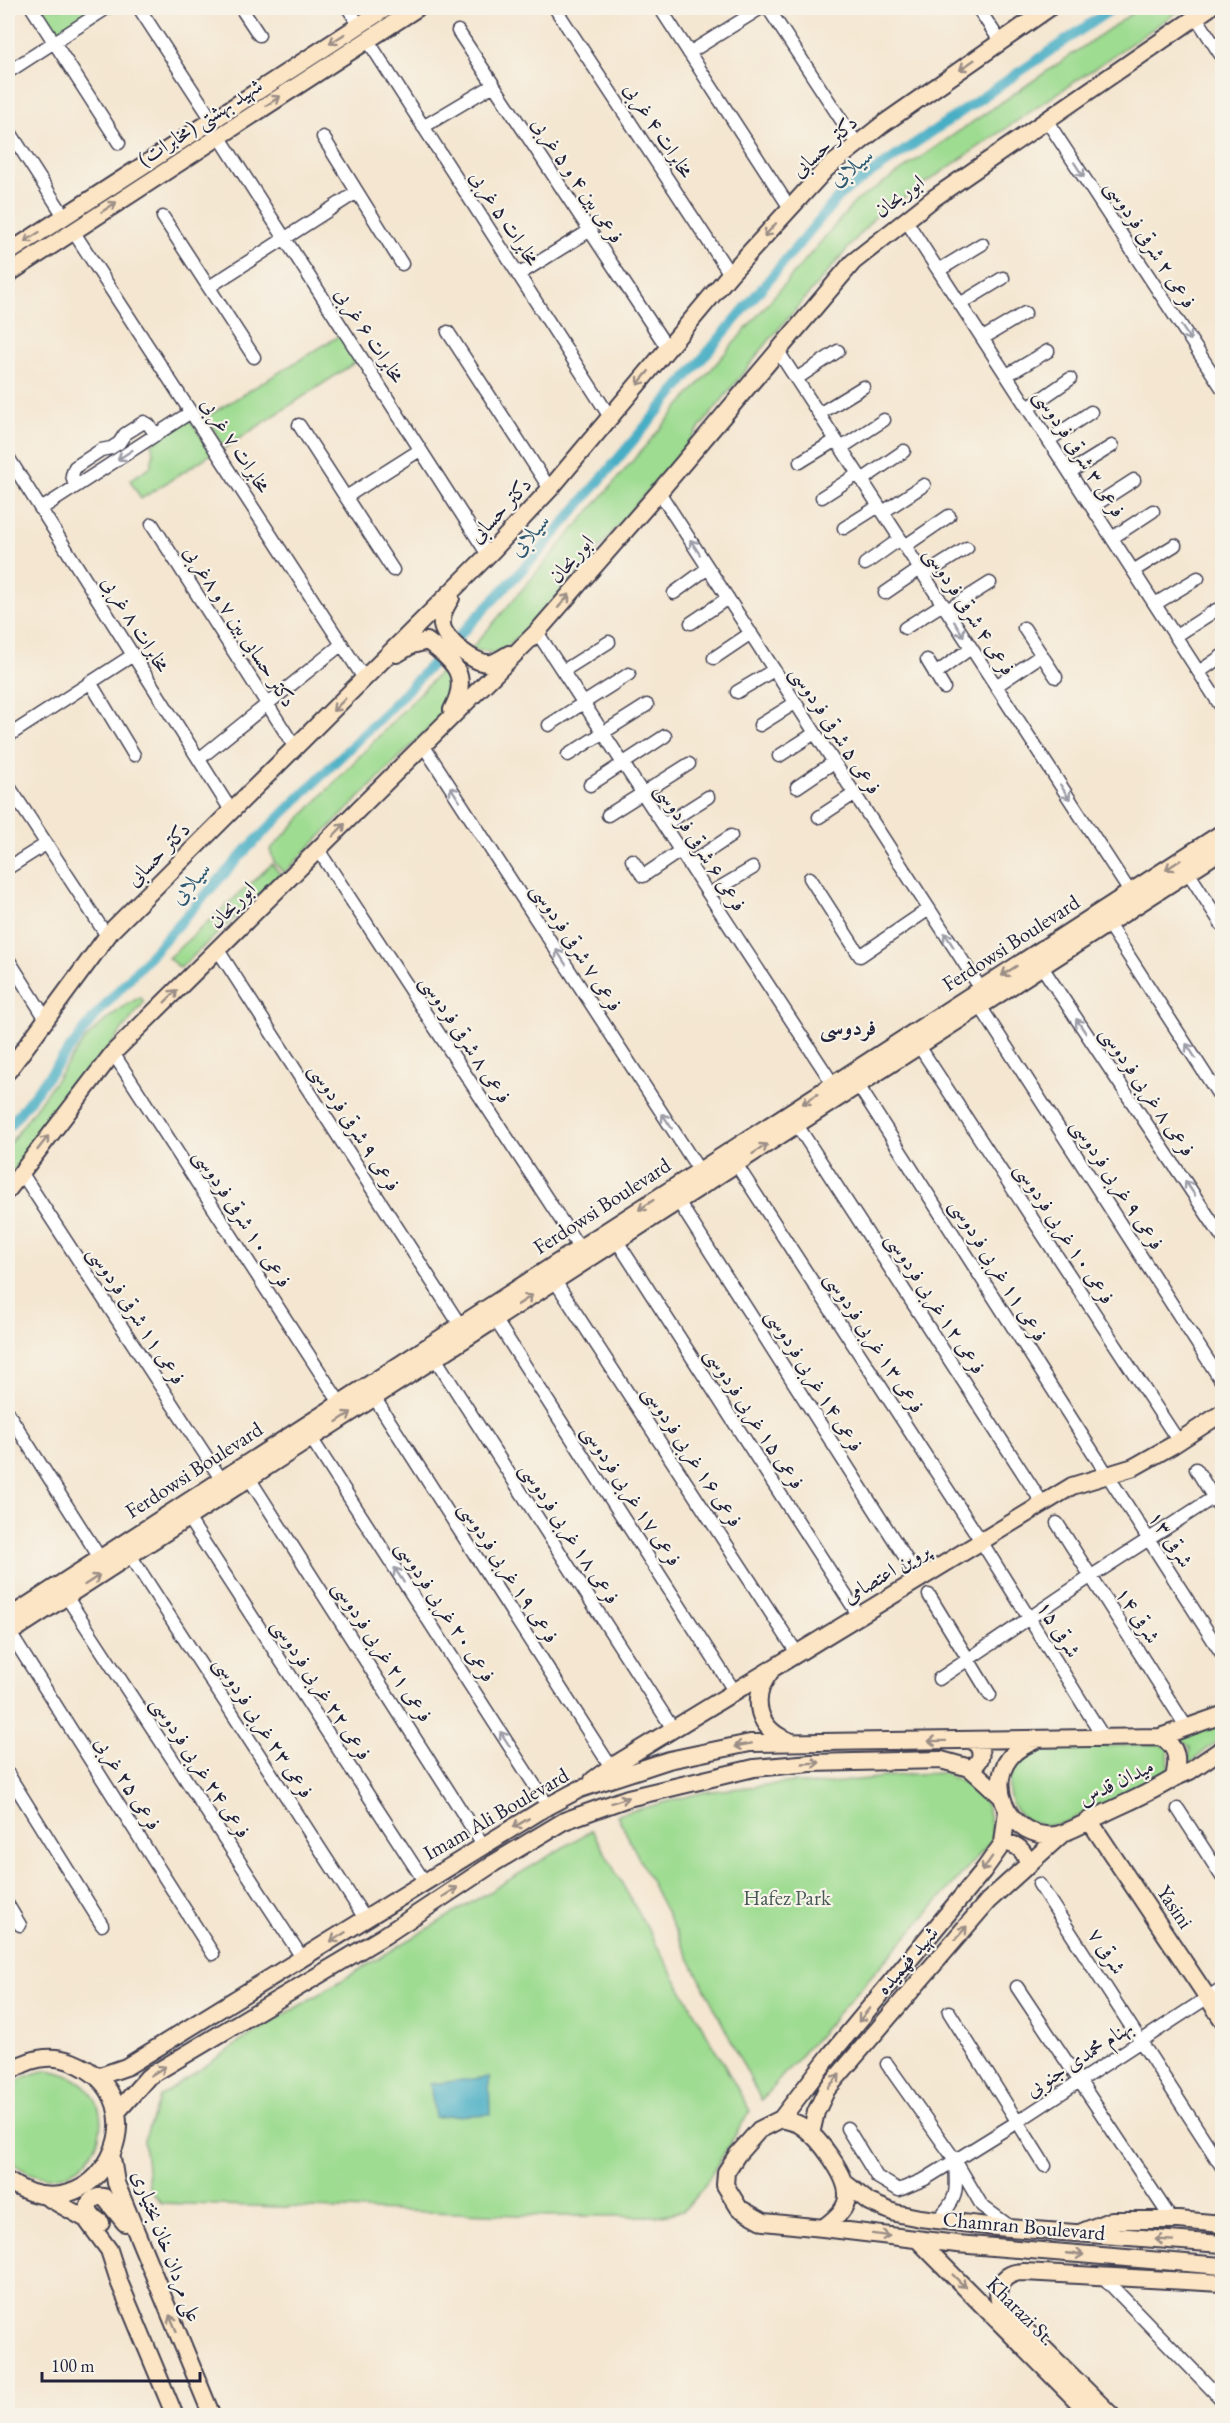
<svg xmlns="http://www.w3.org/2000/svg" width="1230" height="2423" font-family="'EB Garamond',Amiri,serif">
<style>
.green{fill:#9edc91;stroke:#607f66;stroke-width:1.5}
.water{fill:#46aec5;stroke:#346880;stroke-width:1.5}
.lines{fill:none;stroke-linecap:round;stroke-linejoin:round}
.canal{stroke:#46aec5;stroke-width:10}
.street-casing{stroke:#423f51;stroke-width:15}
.secondary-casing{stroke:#423f51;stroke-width:20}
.street{stroke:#fff;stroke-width:12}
.secondary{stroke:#fce5c4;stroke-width:16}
.oneway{stroke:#9a8d86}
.oneway2{stroke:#9c9ca7}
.labels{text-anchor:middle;stroke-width:4.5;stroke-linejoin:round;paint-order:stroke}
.street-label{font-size:21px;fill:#22223b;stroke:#f7f3e8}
.park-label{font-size:21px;fill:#475a55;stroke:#f7f3e8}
.water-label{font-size:22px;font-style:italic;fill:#305a72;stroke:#f7f3e8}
.neighbourhood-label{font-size:22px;font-weight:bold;fill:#22223b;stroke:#f7f3e8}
</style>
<rect width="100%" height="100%" fill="#f7f3e8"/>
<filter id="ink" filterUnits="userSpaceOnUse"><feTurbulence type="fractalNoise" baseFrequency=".0167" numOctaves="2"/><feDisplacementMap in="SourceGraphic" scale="12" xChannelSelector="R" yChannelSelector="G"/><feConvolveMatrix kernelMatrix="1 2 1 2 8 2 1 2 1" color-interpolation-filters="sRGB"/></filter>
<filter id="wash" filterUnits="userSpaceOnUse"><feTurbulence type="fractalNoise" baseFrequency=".008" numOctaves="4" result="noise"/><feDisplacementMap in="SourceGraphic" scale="24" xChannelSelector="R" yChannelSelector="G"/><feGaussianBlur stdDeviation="1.35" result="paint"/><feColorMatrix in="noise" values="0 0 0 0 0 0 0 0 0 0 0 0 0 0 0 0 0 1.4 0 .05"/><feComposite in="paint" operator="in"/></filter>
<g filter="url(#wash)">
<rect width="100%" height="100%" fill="#f4e6d0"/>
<path class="green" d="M37,8H97L54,34Z
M1140,8H1183L874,218L771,338L687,444L569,584L508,646L494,653L471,649L855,202Z
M342,334L359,360L225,448L206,417Z
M190,420L213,453L141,499L130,480L151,466L153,455L152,443Z
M444,668L451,673V692L441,716L284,873L274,862L270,850Z
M272,864L281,875L180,968L168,958Z
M140,997L144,1002L8,1178V1146L83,1042C100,1023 118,1009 140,997Z
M1222,1720V1737L1189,1764L1190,1747L1177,1738Z
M1159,1744L1168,1748L1169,1771L1166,1774L1068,1821C1013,1843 983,1774 1038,1749Z
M942,1773C984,1790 987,1795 993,1839L761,2100L617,1815L704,1792L794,1782L814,1785L912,1774Z
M592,1830L750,2111L703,2188L683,2211L656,2216H549L161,2203L149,2188L144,2140L160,2097L249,2036Z
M49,2070C150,2089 85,2225 8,2159V2090C20,2077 32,2073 49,2070Z"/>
<path class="water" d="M489,2077L490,2114L435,2117L430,2084Z"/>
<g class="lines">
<path class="canal" d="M8,1128L96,1015L248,848L387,711L542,549L841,194L1113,8"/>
</g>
</g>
<g filter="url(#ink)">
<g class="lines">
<defs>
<path id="street" d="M32,8L119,143
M139,8L212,120
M241,8L259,35
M348,8L359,25
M555,8L730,274
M660,8L790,208
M768,8L857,144
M978,8L1000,41
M1196,17L1222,57
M458,31L668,349
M367,39L610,417
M689,53L761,8
M8,72L107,8
M1047,121L1222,388
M423,127L492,86
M8,129L64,216
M219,136L488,555
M323,137L402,264
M163,217L254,357
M905,219L1222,708
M73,231L365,680
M939,270L982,244
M518,275L589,231
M209,287L357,192
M960,304L1003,278
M448,332L550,489
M983,338L1025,313
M778,351L1130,892
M1007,375L1048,351
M796,379L838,351
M1028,408L1070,379
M819,414L863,387
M299,425L393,570
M1049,440L1091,412
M841,448L884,420
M8,457L232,812
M800,462L836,440
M1070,472L1112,446
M862,480L904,451
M75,487L72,475L75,467L101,450L111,448L119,443L125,434L144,422L149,425L156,435
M659,492L981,989
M346,497L420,450
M822,497L858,474
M1092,507L1134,480
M41,509L191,412
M883,512L924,485
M152,524L296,749
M844,528L879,506
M1112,538L1153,511
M905,546L949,516
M865,564L900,539
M1133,571L1175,545
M924,575L967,548
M674,593L708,568
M885,593L920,569
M1155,604L1198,578
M947,610L990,583
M691,623L728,598
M905,628L943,604
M1024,628L1056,677
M537,632L833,1084
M1176,636L1216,610
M714,658L751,633
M927,660L944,688
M563,671L609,642
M1199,672L1222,656
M935,674L971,648
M90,682L134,755
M996,686L1042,655
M737,692L774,670
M549,725L629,674
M760,725L795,703
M8,736L133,655
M423,745L699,1170
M568,755L647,705
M779,756L815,733
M199,759L342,644
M8,785L107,936
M590,785L665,736
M797,787L834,762
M608,815L689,764
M819,817L854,794
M664,825L708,797
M319,851L580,1249
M632,860L643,876L680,851
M689,864L731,836
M8,868L46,844
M1188,872L1222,925
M810,878L860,956L929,909
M709,894L753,868
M1108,924L1222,1100
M218,950L460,1325
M8,959L46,1019
M1042,967L1222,1237
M980,1006L1222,1382
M919,1046L1179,1442
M113,1053L340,1403
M858,1085L1222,1654
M797,1125L1043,1504
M736,1164L981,1541L1104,1738
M21,1172L221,1479
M678,1201L919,1579
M617,1241L859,1616
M555,1281L797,1653
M495,1319L735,1692
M435,1358L673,1729
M374,1397L611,1767
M8,1413L100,1558
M311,1438L548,1806
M1196,1469L1222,1511
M249,1478L483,1845
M188,1518L424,1881
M1057,1523L1187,1728
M130,1555L366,1920
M929,1595L990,1695
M66,1596L303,1959
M10,1633L213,1954
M939,1679L1090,1577L1222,1492
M8,1774L102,1925
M1178,1809L1222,1877
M1039,1884L1222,2167
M8,1905L20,1925
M1017,1987L1172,2220
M949,2012L1045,2166
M887,2064L955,2160L982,2206L1012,2228
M847,2128L877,2177L899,2190L925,2179L1017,2122L1222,1988
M937,2220C958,2199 957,2192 955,2164
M1103,2277L1222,2400"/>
<path id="secondary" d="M8,253L386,8
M8,274L417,8
M451,598C446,606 441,614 442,625C444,640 476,666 492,663C498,661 504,657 509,654
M397,654L412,645L427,641C456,663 470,676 452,710
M8,1071L111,931L493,550L550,489L730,274L826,169L883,124L1049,8
M8,1190L113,1053L537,632L659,492L853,262L934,198L1209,8
M8,1618L1222,833
M8,1634L1222,850
M771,1671C749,1698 757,1731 792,1742
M1160,1737L1222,1715
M970,1768C983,1762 984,1749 973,1741
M1174,1778L1190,1771L1222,1749
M593,1780L611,1767L1072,1486L1134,1467L1173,1445L1222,1413
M1089,1820L1222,2019
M1003,1843C1017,1843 1026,1851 1028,1866
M8,2073C27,2059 50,2053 72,2062C169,2100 96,2241 8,2181
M97,2077L126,2067L548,1806L580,1789L669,1760L750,1743L1160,1737C1179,1747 1178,1760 1174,1778C1152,1792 1128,1802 1105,1813C1091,1820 1077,1828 1063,1833C1058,1835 1051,1836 1045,1835C1006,1831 985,1781 1014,1753C1020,1747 1030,1743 1038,1739
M117,2112L148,2077L384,1936L494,1863L564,1821L628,1798L754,1768L811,1763L941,1760L970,1768L1001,1796
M781,2119L832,2053L983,1871L1003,1843L1007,1811
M781,2119C788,2121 797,2122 803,2127C819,2138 848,2176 847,2196C847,2210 833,2220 823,2228L764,2222L739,2208L725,2185L726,2172L737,2155L759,2130Z
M811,2134L816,2112L827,2089L988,1901L1062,1834
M112,2158L116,2183L212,2416
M845,2183L869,2202L895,2213L920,2218L996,2227L1222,2244
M45,2196L86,2219L109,2250L120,2284L175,2416
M101,2223C97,2220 92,2216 90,2212C85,2201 96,2196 104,2197L125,2223
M823,2228L957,2244L1222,2266
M1082,2232L1112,2220H1179L1222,2224
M917,2239L1092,2416
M1112,2416L1001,2306C993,2287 1004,2272 1024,2272L1222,2283"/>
</defs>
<use href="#street" class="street-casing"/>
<use href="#secondary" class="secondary-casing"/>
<use href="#street" class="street"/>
<use href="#secondary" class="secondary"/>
</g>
<defs><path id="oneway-shaft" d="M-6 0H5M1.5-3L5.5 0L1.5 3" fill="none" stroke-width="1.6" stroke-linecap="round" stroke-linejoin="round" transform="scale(1.5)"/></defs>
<g class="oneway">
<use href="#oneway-shaft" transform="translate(337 39) rotate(147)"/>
<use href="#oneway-shaft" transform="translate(967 65) rotate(145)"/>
<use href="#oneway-shaft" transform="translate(273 101) rotate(-33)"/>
<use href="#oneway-shaft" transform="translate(109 207) rotate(-33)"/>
<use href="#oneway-shaft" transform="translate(770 230) rotate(132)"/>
<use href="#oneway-shaft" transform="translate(32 237) rotate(147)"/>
<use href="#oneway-shaft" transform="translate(643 378) rotate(130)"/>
<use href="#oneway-shaft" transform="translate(564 601) rotate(-49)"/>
<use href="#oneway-shaft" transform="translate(339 705) rotate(135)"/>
<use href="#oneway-shaft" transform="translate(339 830) rotate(-46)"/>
<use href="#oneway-shaft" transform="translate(1173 865) rotate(147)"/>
<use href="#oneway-shaft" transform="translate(1009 971) rotate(147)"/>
<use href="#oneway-shaft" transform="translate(171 996) rotate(-45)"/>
<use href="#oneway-shaft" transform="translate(810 1099) rotate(147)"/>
<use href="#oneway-shaft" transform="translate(43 1143) rotate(-52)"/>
<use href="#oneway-shaft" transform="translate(760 1149) rotate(-33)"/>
<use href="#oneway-shaft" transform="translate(646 1205) rotate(146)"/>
<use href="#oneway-shaft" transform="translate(525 1300) rotate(-33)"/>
<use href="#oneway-shaft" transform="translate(344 1417) rotate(-33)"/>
<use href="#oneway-shaft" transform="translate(92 1580) rotate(-33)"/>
<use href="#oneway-shaft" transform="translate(937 1741) rotate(179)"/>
<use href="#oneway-shaft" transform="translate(743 1745) rotate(170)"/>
<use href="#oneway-shaft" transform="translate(811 1763) rotate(-3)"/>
<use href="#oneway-shaft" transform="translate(620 1800) rotate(-19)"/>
<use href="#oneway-shaft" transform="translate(521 1823) rotate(149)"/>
<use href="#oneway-shaft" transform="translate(987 1864) rotate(125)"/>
<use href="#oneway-shaft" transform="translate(450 1892) rotate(-33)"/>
<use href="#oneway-shaft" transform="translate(961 1933) rotate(-49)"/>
<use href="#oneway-shaft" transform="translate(338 1937) rotate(148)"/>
<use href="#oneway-shaft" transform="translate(864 2015) rotate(129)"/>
<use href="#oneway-shaft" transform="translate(158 2071) rotate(-32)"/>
<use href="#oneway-shaft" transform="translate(834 2081) rotate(-49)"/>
<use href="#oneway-shaft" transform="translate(881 2235) rotate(7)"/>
<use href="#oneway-shaft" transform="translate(1164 2240) rotate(-176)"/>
<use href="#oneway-shaft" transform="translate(1075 2254) rotate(5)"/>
<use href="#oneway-shaft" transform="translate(959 2281) rotate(45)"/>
<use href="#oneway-shaft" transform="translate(173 2323) rotate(-113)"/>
</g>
<g class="oneway2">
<use href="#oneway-shaft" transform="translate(1079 170) rotate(57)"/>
<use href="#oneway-shaft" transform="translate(1186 333) rotate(57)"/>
<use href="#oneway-shaft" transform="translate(125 455) rotate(147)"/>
<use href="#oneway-shaft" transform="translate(695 547) rotate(-123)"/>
<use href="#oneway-shaft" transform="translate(959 629) rotate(57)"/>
<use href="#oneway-shaft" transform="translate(1065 792) rotate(57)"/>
<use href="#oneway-shaft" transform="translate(455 794) rotate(-123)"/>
<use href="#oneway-shaft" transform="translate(949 940) rotate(-123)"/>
<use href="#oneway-shaft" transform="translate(561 957) rotate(-123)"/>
<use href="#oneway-shaft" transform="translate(1081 1026) rotate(-124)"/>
<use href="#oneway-shaft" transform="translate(1191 1051) rotate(-123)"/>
<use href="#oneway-shaft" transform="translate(667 1121) rotate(-123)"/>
<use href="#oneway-shaft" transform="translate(1190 1188) rotate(-124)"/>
<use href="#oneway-shaft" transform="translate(399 1575) rotate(-123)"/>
<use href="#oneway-shaft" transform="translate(505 1739) rotate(-123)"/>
</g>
</g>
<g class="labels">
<g class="street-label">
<text transform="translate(200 122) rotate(-33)" y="7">شهید بهشتی (مخابرات)</text>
<text transform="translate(659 130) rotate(57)" y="7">مخابرات ۴ غربی</text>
<text transform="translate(824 146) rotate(-42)" y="7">دکتر حسابی</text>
<text transform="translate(578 180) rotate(56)" y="7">فرعی بین ۴ و ۵ غربی</text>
<text transform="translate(899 196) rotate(-37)" y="7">ابوریحان</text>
<text transform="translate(505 218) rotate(57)" y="7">مخابرات ۵ غربی</text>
<text transform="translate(1151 244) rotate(57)" y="7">فرعی ۲ شرقی فردوسی</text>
<text transform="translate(370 335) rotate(57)" y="7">مخابرات ۶ غربی</text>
<text transform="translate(236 445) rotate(57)" y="7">مخابرات ۷ غربی</text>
<text transform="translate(1080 453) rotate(57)" y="7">فرعی ۳ شرقی فردوسی</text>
<text transform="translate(500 510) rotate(-47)" y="7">دکتر حسابی</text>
<text transform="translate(571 559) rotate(-49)" y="7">ابوریحان</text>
<text transform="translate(970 611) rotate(57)" y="7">فرعی ۴ شرقی فردوسی</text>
<text transform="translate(136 624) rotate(58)" y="7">مخابرات ۸ غربی</text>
<text transform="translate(240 626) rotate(57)" y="7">دکتر حسابی بین ۷ و ۸غربی</text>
<text transform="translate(836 730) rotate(57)" y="7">فرعی ۵ شرقی فردوسی</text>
<text transform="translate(701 847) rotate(57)" y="7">فرعی ۶ شرقی فردوسی</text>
<text transform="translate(158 854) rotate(-45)" y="7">دکتر حسابی</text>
<text transform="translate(232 905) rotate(-45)" y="7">ابوریحان</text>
<text transform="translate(1011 943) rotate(-33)" y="7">Ferdowsi Boulevard</text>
<text transform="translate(577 947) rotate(57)" y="7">فرعی ۷ شرقی فردوسی</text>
<text transform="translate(466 1039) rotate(57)" y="7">فرعی ۸ شرقی فردوسی</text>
<text transform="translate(1148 1091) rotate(56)" y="7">فرعی ۸ غربی فردوسی</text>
<text transform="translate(355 1127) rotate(57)" y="7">فرعی ۹ شرقی فردوسی</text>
<text transform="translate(1118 1184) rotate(57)" y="7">فرعی ۹ غربی فردوسی</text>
<text transform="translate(602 1206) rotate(-33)" y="7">Ferdowsi Boulevard</text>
<text transform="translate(243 1218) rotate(57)" y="7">فرعی ۱۰ شرقی فردوسی</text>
<text transform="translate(1065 1233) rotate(57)" y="7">فرعی ۱۰ غربی فردوسی</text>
<text transform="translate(999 1270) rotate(58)" y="7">فرعی ۱۱ غربی فردوسی</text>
<text transform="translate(936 1303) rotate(57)" y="7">فرعی ۱۲ غربی فردوسی</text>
<text transform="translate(137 1315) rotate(57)" y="7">فرعی ۱۱ شرقی فردوسی</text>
<text transform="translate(875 1342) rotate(57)" y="7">فرعی ۱۳ غربی فردوسی</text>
<text transform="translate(815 1380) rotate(58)" y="7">فرعی ۱۴ غربی فردوسی</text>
<text transform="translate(755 1418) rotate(57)" y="7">فرعی ۱۵ غربی فردوسی</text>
<text transform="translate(693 1456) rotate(57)" y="7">فرعی ۱۶ غربی فردوسی</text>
<text transform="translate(194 1470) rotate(-33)" y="7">Ferdowsi Boulevard</text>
<text transform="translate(632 1495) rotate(57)" y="7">فرعی ۱۷ غربی فردوسی</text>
<text transform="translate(570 1533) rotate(57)" y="7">فرعی ۱۸ غربی فردوسی</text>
<text transform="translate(1171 1539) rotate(57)" y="7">۱۳ شرقی</text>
<text transform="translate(509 1572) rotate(57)" y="7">فرعی ۱۹ غربی فردوسی</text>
<text transform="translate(886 1573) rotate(-31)" y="7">پروین اعتصامی</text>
<text transform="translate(446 1611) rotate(57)" y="7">فرعی ۲۰ غربی فردوسی</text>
<text transform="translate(1138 1615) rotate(57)" y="7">۱۴ شرقی</text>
<text transform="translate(1059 1629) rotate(58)" y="7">۱۵ شرقی</text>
<text transform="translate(383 1651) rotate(57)" y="7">فرعی ۲۱ غربی فردوسی</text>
<text transform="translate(322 1689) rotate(57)" y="7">فرعی ۲۲ غربی فردوسی</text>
<text transform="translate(264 1727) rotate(57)" y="7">فرعی ۲۳ غربی فردوسی</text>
<text transform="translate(201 1767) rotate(57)" y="7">فرعی ۲۴ غربی فردوسی</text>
<text transform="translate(1116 1782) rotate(-26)" y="7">میدان قدس</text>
<text transform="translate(128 1783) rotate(58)" y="7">فرعی ۲۵ غربی</text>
<text transform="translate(496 1814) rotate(-30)" y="7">Imam Ali Boulevard</text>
<text transform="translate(1175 1907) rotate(56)" y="7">Yasini</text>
<text transform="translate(1107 1951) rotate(57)" y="7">۷ شرقی</text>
<text transform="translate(907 1960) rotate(-49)" y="7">شهید فهمیده</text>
<text transform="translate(1079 2058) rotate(-33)" y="7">بهنام محمدی جنوبی</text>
<text transform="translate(1024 2226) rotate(5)" y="7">Chamran Boulevard</text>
<text transform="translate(167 2246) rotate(69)" y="7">علی مردان خان بختیاری</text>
<text transform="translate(1021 2311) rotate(45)" y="7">Kharazi St.</text>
</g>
<g class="park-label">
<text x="787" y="1905">Hafez Park</text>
</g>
<g class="water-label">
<text transform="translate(851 166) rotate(-37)" y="8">سیلابی</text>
<text transform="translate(529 534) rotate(-48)" y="8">سیلابی</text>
<text transform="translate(190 882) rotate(-48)" y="8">سیلابی</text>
</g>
<g class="neighbourhood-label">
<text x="848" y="1035">فردوسی</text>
</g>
</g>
<rect width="1230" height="2423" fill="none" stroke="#f7f3e8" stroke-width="30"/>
<path d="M42 2372v9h158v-9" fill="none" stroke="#22223b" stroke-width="3"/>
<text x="51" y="2372" font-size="18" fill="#22223b" stroke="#f7f3e8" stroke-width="4.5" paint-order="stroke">100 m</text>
</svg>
